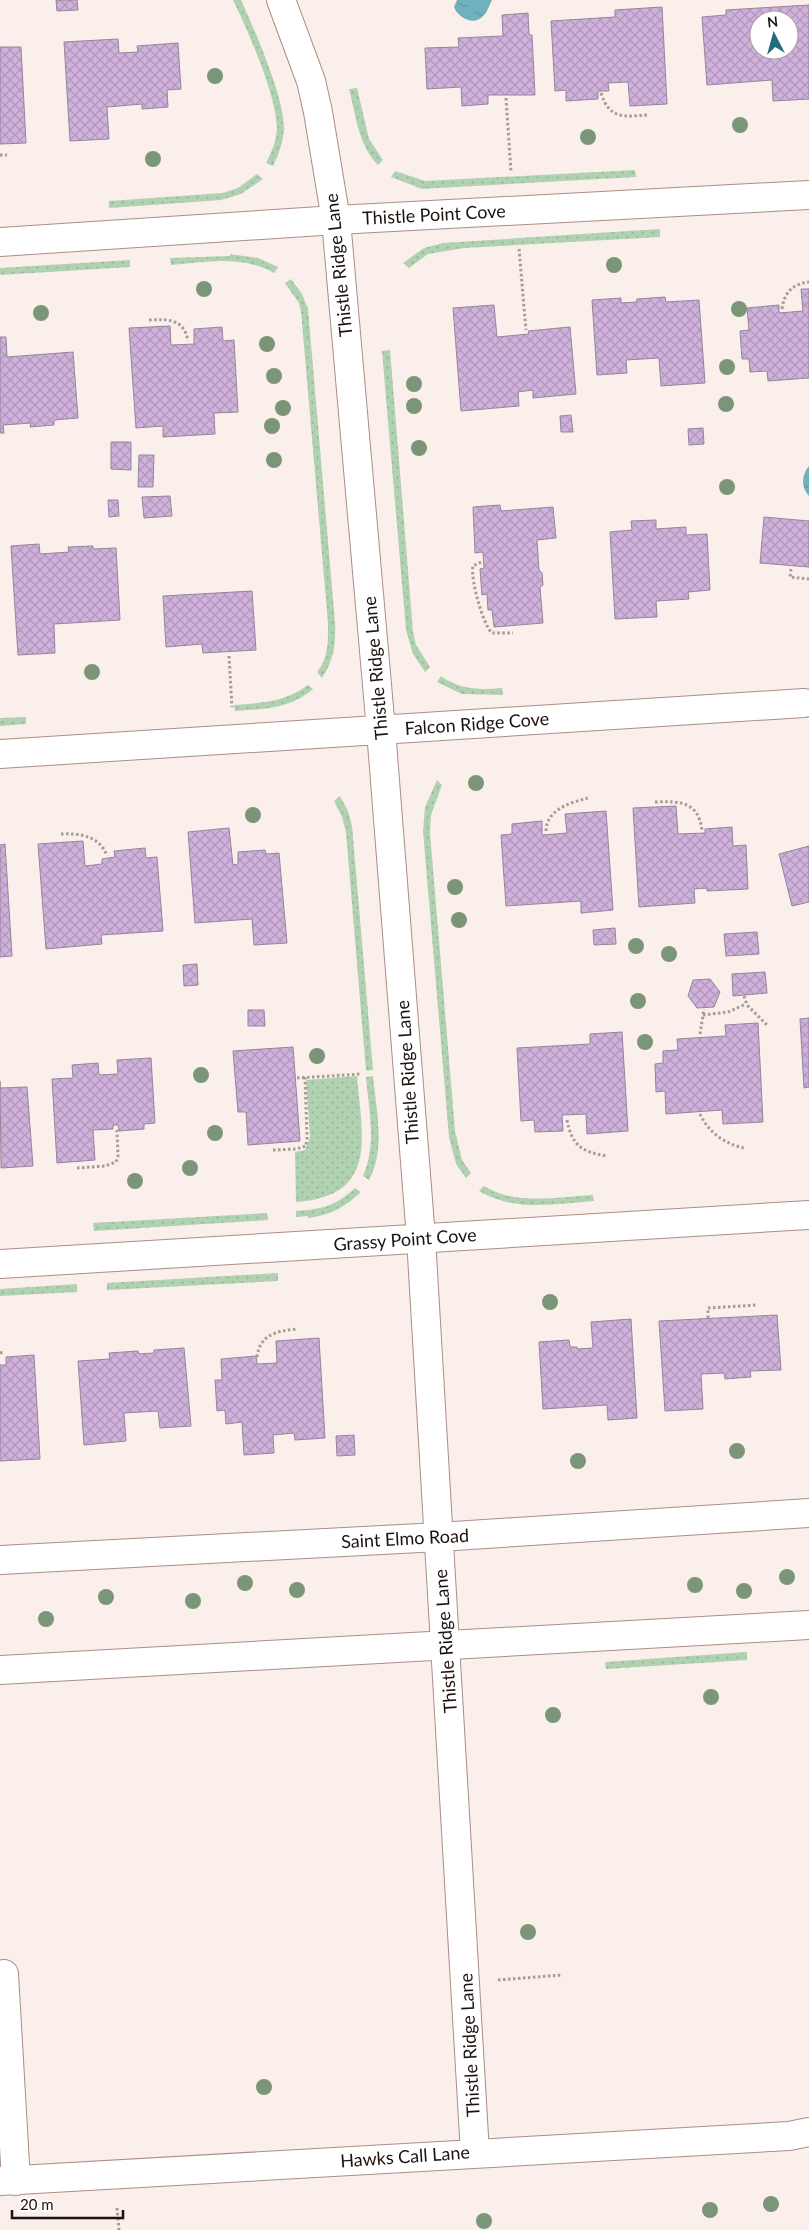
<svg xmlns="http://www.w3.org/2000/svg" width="809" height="2230" font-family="Lato,sans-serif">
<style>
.grass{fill:url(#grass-dots)}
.water{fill:url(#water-ripples)}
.building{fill:url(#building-cross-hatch);stroke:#94859b;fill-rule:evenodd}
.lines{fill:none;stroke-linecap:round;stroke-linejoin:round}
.minor-casing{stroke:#aa8e84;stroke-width:30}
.secondary-casing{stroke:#aa8e84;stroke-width:30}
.path{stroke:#a79b97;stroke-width:3;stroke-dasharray:2.5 2.5;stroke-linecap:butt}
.minor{stroke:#fff;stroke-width:28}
.secondary{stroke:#fff;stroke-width:28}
.tree{fill:#7a9578}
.labels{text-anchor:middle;stroke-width:5;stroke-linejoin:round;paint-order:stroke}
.street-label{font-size:18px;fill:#1d130f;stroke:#fff}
</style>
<defs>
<pattern id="grass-dots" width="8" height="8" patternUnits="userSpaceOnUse" patternTransform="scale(1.25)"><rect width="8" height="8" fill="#b0d2b1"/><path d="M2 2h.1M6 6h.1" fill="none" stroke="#97b397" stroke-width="1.8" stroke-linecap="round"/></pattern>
<pattern id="water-ripples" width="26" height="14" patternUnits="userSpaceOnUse" patternTransform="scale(1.25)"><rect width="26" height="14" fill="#71b1bd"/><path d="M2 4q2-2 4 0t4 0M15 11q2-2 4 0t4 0" fill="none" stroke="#6197a1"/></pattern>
<pattern id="building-cross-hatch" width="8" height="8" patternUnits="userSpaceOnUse" patternTransform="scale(1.25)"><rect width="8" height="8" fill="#cfb1dc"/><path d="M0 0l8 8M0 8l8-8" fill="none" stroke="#b197bc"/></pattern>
</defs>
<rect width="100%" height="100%" fill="#fbefeb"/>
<path class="grass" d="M233,0H241C255,31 284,96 284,129C283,142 279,154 273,166L266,163C272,152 276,141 277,129C277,96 248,31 233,0Z
M357,88L369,139L383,160L378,165C358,145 356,115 349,89Z
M635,170L636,177L437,188L422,189L391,177L395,171L425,181Z
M257,174L263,179L241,194L221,200L109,208V201L223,193L238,188Z
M660,229V237L464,248L428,254L409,268L403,263L424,248L443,243Z
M230,254L258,258L278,267L274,273C242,255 206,262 171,265L170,258L230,256Z
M130,260V267L0,275V268Z
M291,279L302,294L308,309L335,623C336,643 334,660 322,678L317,672C329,658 328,640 328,623L301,311L299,303L285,283Z
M390,350L413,632L416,645L430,667L425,672L413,654L406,630L382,351Z
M441,676C460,690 479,690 502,688L503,695L462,694L437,682Z
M308,685L313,689C290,709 264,709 235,711L234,705C262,703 285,702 308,685Z
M26,717V724L0,726V718Z
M437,780L442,785L431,815L430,833L455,1131L462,1160L471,1173L466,1178L456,1164L449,1137L423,831L425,807Z
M340,796L348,811L352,826L373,1070L366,1071L346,832L342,817L334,801Z
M357,1076C362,1137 379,1196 296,1202L295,1152L305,1150L310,1138L306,1080Z
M373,1076C376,1109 386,1149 369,1180L363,1176C377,1144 369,1111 366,1077Z
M484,1186C516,1206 557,1197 593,1195L594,1201C555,1204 514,1212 479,1191Z
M355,1188L361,1192C345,1207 331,1215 308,1218V1216L296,1217V1211C323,1209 335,1206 355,1188Z
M267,1213L268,1220L94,1231L93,1223Z
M278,1273V1281L107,1290V1283Z
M77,1284V1292L0,1296V1289Z
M747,1652V1660L606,1669L605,1662Z"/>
<path class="water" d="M457,0H492C489,5 488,11 484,15C475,27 458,18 454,7Z
M809,466V496C801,487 801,476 809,466Z"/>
<path class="building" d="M56,0H77L78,10L57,11Z
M809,5V99L773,101L772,80L707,85L702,17L726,15V10ZM759,20H789V50H759Z
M662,7L667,104L630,106L628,82L608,83L609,91H598V99L566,101V90L555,91L551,21L615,17V10Z
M528,13L529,35H532L535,95H488V104L462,106L461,87L427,89L425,48L459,47L458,38L503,36L502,15Z
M118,39L119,53L138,52L137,46L178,43L181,89L167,90L168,107L142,109V104L107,107L109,139L70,141L64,42Z
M0,47H21L26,143L0,144Z
M801,289H809V378L768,381L767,371L750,372L749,359H742L740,331L749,330L747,308L779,305V313L803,311Z
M665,297L666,302L699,300L705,383L661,386L659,358L626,360L627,373L597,375L592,300L621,298V303L636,302L637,299Z
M494,305L497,337L529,334L528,331L570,327L576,394L533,398V390L518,392L519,406L461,411L453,308Z
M170,326L171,345L194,344V329L222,327L223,341L234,340L238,412L214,413L215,434L163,437V426L136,428L129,328Z
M0,337H6L7,357L73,352L78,418L54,420V425L30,427L31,423L3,425L4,433H0Z
M571,415L573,432H561L560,416Z
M703,428L704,444L689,445L688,429Z
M111,442H131V470L111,469Z
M139,455H154L153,487H138Z
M170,496L172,516L144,518L142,497Z
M108,500H118L119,516L109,517Z
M500,505L501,511L553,507L556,538L537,540L539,570L542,573L543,585L540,587L543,623L494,627L492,610H488L487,594L482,595L480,569L484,568L483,552L475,553L473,507Z
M764,517L809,521V567L760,563Z
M656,520V529L686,527V535L707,534L710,590L688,592L689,599L656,601L657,617L615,619L610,532L632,530L631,521Z
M39,544L40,554L69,552L68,547L93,546V549L116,548L120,620L54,624L55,653L18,655L11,546Z
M252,591L256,650L203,653L202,644L166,647L163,596Z
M676,806L678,834L705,833V829L732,827L733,846L746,845L748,889L707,891V888L694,889L695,903L639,907L633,808Z
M606,811L613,910L581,913V901L506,906L501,835L512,834V824L542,821V835L567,833L565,814Z
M229,828L233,865L238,864V852L265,850L266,854L279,853L287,943L254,945L252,919L195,923L188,832Z
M83,841L85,866L102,864V859L115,857L114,851L145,848L146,858L157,857L163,931L101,935L102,944L46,949L38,844Z
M5,844L12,956L0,957V845Z
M809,846V902L792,906L779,854Z
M615,928L616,944L594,945L593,930Z
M757,932L759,954L726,956L724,934Z
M197,964L198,985L184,986L183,965Z
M765,972L767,993L733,996L732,974Z
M710,979L720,992L714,1007L697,1008L688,996L693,980Z
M248,1010H264L265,1026H248Z
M809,1018V1087L804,1088L800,1019Z
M758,1023L763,1122L723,1124L722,1110L666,1114L665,1091L656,1092L655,1064L663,1063V1051L678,1050L677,1039L726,1036L725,1025Z
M622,1032L628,1131L587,1134L586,1114L562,1115L563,1131L535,1132L534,1120L521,1121L517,1048L590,1044V1034Z
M293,1047L300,1141L248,1145L246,1112H238L233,1051Z
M151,1058L155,1123L144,1124V1129L119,1131L118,1125H113V1129L93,1130L95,1160L57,1163L52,1079L73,1078L72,1065L98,1063L99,1075L118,1074L117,1060Z
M0,1081V1088L27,1087L33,1166L1,1168Z
M777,1315L781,1370L750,1371L751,1377L725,1379L724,1373L701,1374L703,1409L665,1411L659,1321Z
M631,1319L637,1418L608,1420L607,1405L543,1409L539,1342L569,1340L570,1347H577V1349L593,1348L591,1322Z
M319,1338L325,1438L295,1440L294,1433L273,1435L274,1453L244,1455L242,1422L226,1424L225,1410L217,1411L215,1380H222L221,1359L256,1356L257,1364L277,1363L276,1341Z
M184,1348L191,1426L160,1428L158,1411L124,1413L126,1441L84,1445L78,1361L110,1359L109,1353L138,1351L139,1354L154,1353V1350Z
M34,1355L40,1459L0,1461V1365H6V1357Z
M354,1435L355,1455L337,1456L336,1436Z"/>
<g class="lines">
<defs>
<path id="minor" d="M281,0L311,81L318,112L336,220L381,730L421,1238L475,2153
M0,242L336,220L809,195
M0,754L804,703
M0,1264L809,1215
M4,1974L16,2181
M0,2181L789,2136L809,2132"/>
<path id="secondary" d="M0,1560L439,1537L809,1513
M0,1670L809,1625"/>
</defs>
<use href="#minor" class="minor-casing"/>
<use href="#secondary" class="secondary-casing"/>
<path class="path" d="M601,93C610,121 625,116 649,115
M506,98L511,172
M0,155H7
M519,249L526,330
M782,309C784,293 792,284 809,282
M149,320C169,319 184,319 188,341
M481,562L473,566C470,578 483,625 492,633H513
M791,569L790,577L809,579
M229,656L232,707
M655,802C679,801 699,801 702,831
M546,831C546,810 571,802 588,798
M61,834C80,833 100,836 107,856
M744,996L747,1005L767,1025
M703,1015L728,1012L746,1004
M700,1034L704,1009
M297,1078L361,1074
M700,1114C708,1132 725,1144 744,1148
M567,1120C572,1145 581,1152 607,1156
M273,1150L296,1149L306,1146L307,1138L305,1077
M77,1168L105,1166L116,1162L118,1156L117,1130
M708,1318V1308L757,1305
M0,1353L3,1352
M257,1357C260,1334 277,1331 297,1329
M498,1980L562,1975
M117,2208L119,2230"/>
<use href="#minor" class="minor"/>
<use href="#secondary" class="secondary"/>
</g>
<g class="tree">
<circle cx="215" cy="76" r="8"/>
<circle cx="740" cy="125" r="8"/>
<circle cx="588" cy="137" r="8"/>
<circle cx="153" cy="159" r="8"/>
<circle cx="614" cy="265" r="8"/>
<circle cx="204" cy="289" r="8"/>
<circle cx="739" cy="309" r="8"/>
<circle cx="41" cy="313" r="8"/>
<circle cx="267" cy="344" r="8"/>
<circle cx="727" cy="367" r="8"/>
<circle cx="274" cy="376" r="8"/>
<circle cx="414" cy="384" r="8"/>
<circle cx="726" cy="404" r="8"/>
<circle cx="414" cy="406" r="8"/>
<circle cx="283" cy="408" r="8"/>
<circle cx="272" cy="426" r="8"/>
<circle cx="419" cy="448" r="8"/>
<circle cx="274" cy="460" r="8"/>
<circle cx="727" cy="487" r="8"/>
<circle cx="92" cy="672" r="8"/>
<circle cx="476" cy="783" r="8"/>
<circle cx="253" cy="815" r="8"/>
<circle cx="455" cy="887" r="8"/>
<circle cx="459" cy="920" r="8"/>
<circle cx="636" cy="946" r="8"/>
<circle cx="669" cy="954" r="8"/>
<circle cx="638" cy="1001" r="8"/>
<circle cx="645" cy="1042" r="8"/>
<circle cx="317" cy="1056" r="8"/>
<circle cx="201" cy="1075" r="8"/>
<circle cx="215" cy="1133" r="8"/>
<circle cx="190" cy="1168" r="8"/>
<circle cx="135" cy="1181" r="8"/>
<circle cx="550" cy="1302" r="8"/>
<circle cx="737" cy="1451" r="8"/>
<circle cx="578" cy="1461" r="8"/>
<circle cx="787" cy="1577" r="8"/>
<circle cx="245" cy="1583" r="8"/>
<circle cx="695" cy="1585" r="8"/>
<circle cx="297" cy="1590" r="8"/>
<circle cx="744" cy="1591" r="8"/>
<circle cx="106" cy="1597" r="8"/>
<circle cx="193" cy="1601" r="8"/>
<circle cx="46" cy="1619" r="8"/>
<circle cx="711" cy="1697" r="8"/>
<circle cx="553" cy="1715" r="8"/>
<circle cx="528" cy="1932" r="8"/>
<circle cx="264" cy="2087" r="8"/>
<circle cx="771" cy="2204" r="8"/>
<circle cx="710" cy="2210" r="8"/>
<circle cx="484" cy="2221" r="8"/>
</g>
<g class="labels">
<g class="street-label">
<text transform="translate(434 215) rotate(-3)" y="6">Thistle Point Cove</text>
<text transform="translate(339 265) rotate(-96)" y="6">Thistle Ridge Lane</text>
<text transform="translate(376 668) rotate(-95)" y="6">Thistle Ridge Lane</text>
<text transform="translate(477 724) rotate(-4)" y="6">Falcon Ridge Cove</text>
<text transform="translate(408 1072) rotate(-94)" y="6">Thistle Ridge Lane</text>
<text transform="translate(405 1240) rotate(-4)" y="6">Grassy Point Cove</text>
<text transform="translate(405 1539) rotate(-3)" y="6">Saint Elmo Road</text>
<text transform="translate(446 1641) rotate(-94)" y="6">Thistle Ridge Lane</text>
<text transform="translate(470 2045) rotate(-93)" y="6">Thistle Ridge Lane</text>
<text transform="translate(405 2157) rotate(-4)" y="6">Hawks Call Lane</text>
</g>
</g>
<g transform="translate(774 35) rotate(354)"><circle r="24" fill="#ffffff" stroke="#a5a19f"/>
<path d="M0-4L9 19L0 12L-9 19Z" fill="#256c7a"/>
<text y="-8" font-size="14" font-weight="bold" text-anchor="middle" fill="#1d130f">N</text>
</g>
<path d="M12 2210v8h111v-8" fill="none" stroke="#1d130f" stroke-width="2.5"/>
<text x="20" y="2210" font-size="15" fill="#1d130f" stroke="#ffffff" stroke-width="4" paint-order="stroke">20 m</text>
</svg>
